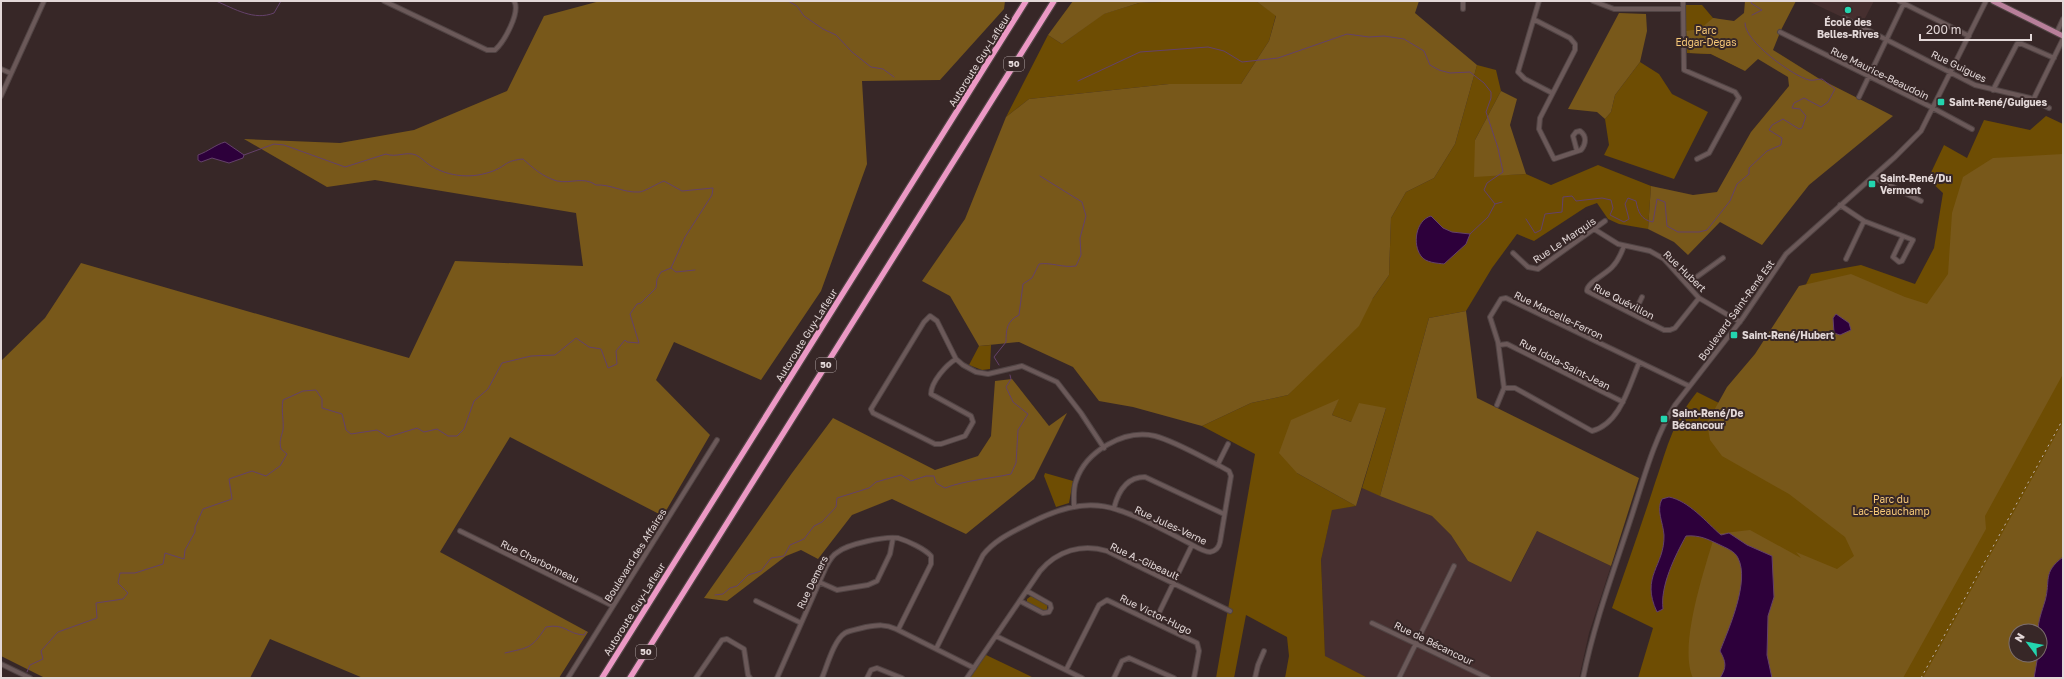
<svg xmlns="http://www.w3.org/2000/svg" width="2064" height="679" font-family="'Golos Text',sans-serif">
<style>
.built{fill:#462f2f}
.green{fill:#6e4d03;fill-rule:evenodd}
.forest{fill:#78581a}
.water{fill:#2d003b;stroke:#64416a}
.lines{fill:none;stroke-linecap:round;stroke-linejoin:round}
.stream{stroke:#64416a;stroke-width:1}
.minor-casing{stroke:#514444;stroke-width:6}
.major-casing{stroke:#514444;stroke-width:7}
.highway-casing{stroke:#514444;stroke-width:8}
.minor{stroke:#6b5959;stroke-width:4}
.major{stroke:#b87f9a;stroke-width:5}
.highway{stroke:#ec99c5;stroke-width:5.5}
.rail{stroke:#c2b6b6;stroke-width:1;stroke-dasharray:2 4;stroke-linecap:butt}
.poi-dot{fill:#23d5af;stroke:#372727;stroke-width:1.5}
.labels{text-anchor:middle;stroke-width:4;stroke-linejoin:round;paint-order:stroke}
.shield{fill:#372727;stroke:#afa3a3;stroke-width:1}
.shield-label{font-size:9px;font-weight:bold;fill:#e3d8d8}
.poi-label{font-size:10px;font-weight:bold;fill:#e3d8d8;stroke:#372727;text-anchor:start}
.park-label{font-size:10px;fill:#f6c878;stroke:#372727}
.street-label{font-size:10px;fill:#e3d8d8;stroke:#372727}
</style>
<rect width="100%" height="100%" fill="#372727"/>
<path class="built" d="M1808,1H1874L1861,26Z
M1362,488L1432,516L1451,535L1468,561L1512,581L1537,531L1611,566L1589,633L1579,678H1368L1325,657L1321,560L1332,509L1356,506Z"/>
<path class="green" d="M1183,1H1256L1276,15L1269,41L1241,84H1169L1029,99L1006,117L1048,35L1062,44L1103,14L1139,3Z
M1685,5H1702L1713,18L1734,23L1742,69L1711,54L1687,53Z
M1640,62L1659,74L1672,94L1708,112L1674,179L1604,155L1609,145L1605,119L1611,112L1615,95Z
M1477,65L1496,70L1501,91L1475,140V176L1526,174L1551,185L1598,165L1651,186L1648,229L1619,224L1608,219L1597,203L1586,207L1534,241L1517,234L1492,268L1466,311L1429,318L1380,496L1362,488L1386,408L1351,422L1332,415L1338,400L1297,473L1356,506L1332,510L1321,560L1325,656L1368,678H1285L1289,656L1287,637L1246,615L1234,678H1216L1255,454L1202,426L1251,403L1288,395L1373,298L1389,275L1391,218L1406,192L1434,178L1455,144Z
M2046,116L2063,124V678H1638L1653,628L1612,608C1626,568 1640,529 1653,489C1667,450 1670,426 1697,392L1743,415L1811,274L1861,265L1915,284L1934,248L1943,193L1928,179L1944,145L1967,158L1984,120L2030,130ZM2016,631H2040V655H2016Z
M991,345L990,369L982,370L969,365L979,346Z
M1045,473L1073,481L1069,503L1056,507L1044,476Z
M1031,596L1047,605V610L1043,611L1027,602V599Z
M984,654L1034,678H967Z"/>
<path class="forest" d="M600,1H1005L1004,9L940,80L862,81L867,164L821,291L761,380L674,342L656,380L710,435L663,516L510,437L440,552L588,632L559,678H363L270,639L250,678H45L1,656V361L45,318L81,263L409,358L455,261L583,266L576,213L375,180L327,187L244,139L340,143L414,130L507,91L544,16Z
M1073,1H1183L1139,3L1104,14L1062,44L1048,35Z
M1256,1H1419L1415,13L1477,65L1455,144L1434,178L1406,192L1391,218L1389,275L1373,298L1359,326L1288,395L1251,403L1202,426L1133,407L1099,401L1073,367L1019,342L979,346L950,296L922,281L965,219L1006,117L1029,99L1169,84H1241L1269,41L1276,16Z
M1745,1H1796L1781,30L1773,50L1818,78L1893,116L1809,185L1762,245L1720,222L1688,255L1674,242L1648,229L1651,186L1693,195L1717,192L1751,132L1789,86L1788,77L1758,59L1745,71L1711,54L1690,53L1686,31L1700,29L1713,18L1734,21L1744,13Z
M1619,13L1646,14L1647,31L1640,62L1615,95L1611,112L1605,119L1597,112L1568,109Z
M1501,91L1517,99L1510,125L1526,174L1474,177L1475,140Z
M2063,154V374L1985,516L1986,529L1903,678H1693C1678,646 1705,568 1715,534L1750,530L1801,558L1796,552L1837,569L1854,556L1845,537L1789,494L1722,456L1710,440L1707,423L1727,387L1755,354L1799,286L1851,274L1905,297L1927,304L1948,274L1952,213L1963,177L1993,158Z
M1466,311L1477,398L1639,478L1611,566L1537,531L1511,582L1468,561L1451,535L1432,516L1380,496L1429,318Z
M1012,379L1049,426L1067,413L1034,479L966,534L892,499L852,515L818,559L801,550L786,556L727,601L704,598L792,473L833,418L935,470L978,456L991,436L995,381Z
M1339,399L1332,415L1351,422L1359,403L1386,408L1356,506L1297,473L1279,453L1291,420Z
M2063,422V556C2042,573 2051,580 2045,601C2042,611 2038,621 2038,631H2016V655H2038L2034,678H1923Z"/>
<path class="water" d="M225,142L244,155L243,158L229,163L212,158L201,162L198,160V155C209,151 215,145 225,142Z
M1431,216L1443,228L1452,232L1470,234L1466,244L1444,264C1437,263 1426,263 1421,256C1412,244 1416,220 1431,216Z
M1836,314L1849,323L1851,330L1840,335L1834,333L1833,318Z
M1669,497C1689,501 1706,522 1721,535L1729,533L1747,545L1772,556L1774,597L1768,616L1767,655L1772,678H1720C1727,667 1726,662 1720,651C1729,628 1750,581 1738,558C1735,551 1726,548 1718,544C1707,539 1700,535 1686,536C1675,556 1660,586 1663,609L1657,612C1640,576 1665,566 1664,535C1663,522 1656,510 1662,499Z
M2063,557V678H2034L2038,655H2040V631H2038C2038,621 2042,611 2045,601C2051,580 2042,573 2063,557Z"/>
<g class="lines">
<path class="stream" d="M216,1C235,9 254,21 274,13L281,1
M788,1L797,6L804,16L823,29L836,35L852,52L871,67L883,69L894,77
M1752,15L1762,10L1751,3L1752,1
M1078,81L1140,52L1208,47L1224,51L1242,62L1278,58L1347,34L1369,37L1384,36L1404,39L1424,51L1430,65L1439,70L1450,73L1470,72L1484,83L1491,92V98L1486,112L1498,148L1503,172L1487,183L1484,190L1495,204L1502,202
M244,155L274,144L284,145L345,167L386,154C396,158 406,151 416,155C422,158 426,163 431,166C450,177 472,179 493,171C508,165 504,161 523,159C533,168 543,177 557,181C571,184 583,176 596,185C611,184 623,193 639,192C644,192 658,183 664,181L682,191L713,188L712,195L685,237L671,268
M1526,219L1535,233L1541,230L1545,214L1562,212L1563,197L1572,196L1576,201L1602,198L1611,200L1613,208L1610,215L1624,222L1629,219L1625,204L1628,198L1636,201C1638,212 1641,220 1653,222L1657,199L1665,202L1667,226L1678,232H1699L1707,230L1730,201L1737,184L1749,174V168L1767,151L1781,145L1782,138L1769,130L1772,125L1783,119L1799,129L1802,128L1806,116L1800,109L1792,108L1794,103L1804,98L1821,107L1828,102L1835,89L1822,79C1818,79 1813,81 1809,80C1793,76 1744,41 1745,23
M1470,234L1488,217L1495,204
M999,365L994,357L1006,342C1006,329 1007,321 1019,315L1023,284L1032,278L1039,264C1051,262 1062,268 1076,266L1081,255L1080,238L1086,216L1082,202L1040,176
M715,595L723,594L730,588L737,586L748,575L761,571L771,558L784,556L790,545L804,539L814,526L822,522L836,507L837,498L869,488L876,482L901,475L911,481L926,476H934L936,483L945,488C966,480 989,479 1011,474L1016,463L1018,430L1028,414L1013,402L1006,387L1011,379L1010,375
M505,653C530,647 531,649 546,627C565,623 567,634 584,635L586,632
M27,672L30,665L43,659L41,651L58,632L97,618L96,603L123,599L128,593L118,583L120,573H135L163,564L165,553L184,559L185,550L195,532V527L203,509L232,499L229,479L252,471L266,476L280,466L287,454L281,449C279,441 281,438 283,430C284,420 281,412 283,400L303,391L316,390L322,399V408L342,414L346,430L351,434L377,430L388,437L417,428L424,432L437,429L448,436H457L464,429L474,401L488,389L502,363L531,356L555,355L576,338L589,347L601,349L608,368L617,364L616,351L625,340L627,342L639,343L630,314L637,304L641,303L656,288L657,279L661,272L671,268L676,272L695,270"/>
<defs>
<path id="minor" d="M384,1L487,50H495C504,42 521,12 514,1
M1463,1V9
M1539,1L1518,72L1525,79L1552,93
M1593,1L1614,9H1683
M1683,1L1684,70L1735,92L1739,98L1709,153L1697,159
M1899,1L1969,36
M1844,18L1975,85L2030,98L2049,108
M1535,20L1570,38L1575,44V50L1540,118L1539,129L1554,159L1581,150C1586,144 1587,136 1580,131L1576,132L1573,136L1577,151
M1780,32L1931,107L1972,129
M2057,32L2063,19
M1,69L10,73
M1993,90L2017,44H2022L2054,58
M1,96L44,1
M1859,97L1904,3
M2033,100L2063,39
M1873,177L1921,201
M1840,205L1864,221L1903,236L1893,257L1899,262L1902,261L1913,240L1903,236
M1594,229L1618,244L1650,251L1664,259L1699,298L1740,322
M1624,246C1621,253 1619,260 1613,266C1608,273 1586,283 1587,291L1664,330H1670L1675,328L1699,298
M1513,253L1528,267L1538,269L1605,221
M1846,259L1864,221
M1687,284L1723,258
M1634,314L1642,297
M1499,345L1507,344L1623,402
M956,359C946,365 931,382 931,394L971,416L973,422L965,436L941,444H935L873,413L871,409L924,322L930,316L937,321L956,359L963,365L976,372L988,374L1022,366L1057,382L1081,413L1104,448
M1504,388H1515L1592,431C1620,424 1629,386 1639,363
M1497,405L1504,388L1498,342L1490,317L1501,299L1506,298L1689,386
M1218,464L1228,444
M1114,508C1118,492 1126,477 1145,477L1224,514
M460,531L613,606
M819,582L837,590L868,585L877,581L890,554L893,538
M756,601L801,623
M1020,601L1043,613L1049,612L1051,608L1050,604L1027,591
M1155,621L1192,545
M1372,623L1488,678
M996,636L1082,678
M936,649L983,555C993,542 1008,534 1022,527C1052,511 1084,498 1118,510C1142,517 1165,531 1187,542C1193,545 1203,552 1210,552C1216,551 1219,547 1220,542L1231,476L1229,471L1220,466C1202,457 1174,441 1155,436C1124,429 1086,451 1076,481C1073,489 1074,498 1074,506
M1,664L30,678
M1066,670L1099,605L1107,600L1197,643L1199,651L1194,678
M568,678L717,440
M696,678L722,640L727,639L744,649L748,675L750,678
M777,678L826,567C829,561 832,555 838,552C848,544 885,536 898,538C908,541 925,549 931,556V564L898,630
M822,678C827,666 834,640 845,633C851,630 859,629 866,627C878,625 885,624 896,629L974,668
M867,678L871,670L877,668L902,678
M967,678L1040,571C1057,551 1082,543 1107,551L1230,611
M1114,678L1122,661L1129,658L1174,678
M1255,678L1258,665L1264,651
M1399,678L1454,566
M1583,678C1594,624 1613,573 1630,521C1643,482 1653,440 1675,405L1742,319L1786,254L1895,157L1921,131L1986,1"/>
<path id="major" d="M1993,1L2063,36"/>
<path id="highway" d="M602,678L1026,1
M630,678L1054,1"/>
</defs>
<use href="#minor" class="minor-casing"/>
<use href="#major" class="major-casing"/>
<use href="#highway" class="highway-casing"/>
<use href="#minor" class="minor"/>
<use href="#major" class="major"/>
<use href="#highway" class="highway"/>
<path class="rail" d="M1921,678L2063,419"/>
</g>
<g class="poi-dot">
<circle cx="1848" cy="10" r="4"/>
<rect x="1937" y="98" width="8" height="8" rx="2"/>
<rect x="1868" y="180" width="8" height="8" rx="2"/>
<rect x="1730" y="331" width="8" height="8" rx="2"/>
<rect x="1660" y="415" width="8" height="8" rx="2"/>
</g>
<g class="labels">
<g class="shield">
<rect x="1004" y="57" width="20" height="14" rx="3"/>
<rect x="816" y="358" width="20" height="14" rx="3"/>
<rect x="636" y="645" width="20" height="14" rx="3"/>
</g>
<g class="shield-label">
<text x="1014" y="67">50</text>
<text x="826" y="368">50</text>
<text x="646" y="655">50</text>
</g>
<g class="poi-label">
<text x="1848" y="26" text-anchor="middle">École des<tspan x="1848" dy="12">Belles-Rives</tspan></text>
<text x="1949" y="106">Saint-René/Guigues</text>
<text x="1880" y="182">Saint-René/Du<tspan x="1880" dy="12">Vermont</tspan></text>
<text x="1742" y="339">Saint-René/Hubert</text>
<text x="1672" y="417">Saint-René/De<tspan x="1672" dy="12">Bécancour</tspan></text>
</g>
<g class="park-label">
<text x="1706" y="34">Parc<tspan x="1706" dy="12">Edgar-Degas</tspan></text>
<text x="1891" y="503">Parc du<tspan x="1891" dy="12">Lac-Beauchamp</tspan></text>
</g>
<g class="street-label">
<text transform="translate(979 60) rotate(-58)" y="4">Autoroute Guy-Lafleur</text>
<text transform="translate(1959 66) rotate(26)" y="4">Rue Guigues</text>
<text transform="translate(1880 73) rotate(26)" y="4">Rue Maurice-Beaudoin</text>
<text transform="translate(1564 240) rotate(-34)" y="4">Rue Le Marquis</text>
<text transform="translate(1685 271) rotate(44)" y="4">Rue Hubert</text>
<text transform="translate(1624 301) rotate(27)" y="4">Rue Quévillon</text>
<text transform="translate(1736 310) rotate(-54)" y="4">Boulevard Saint-René Est</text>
<text transform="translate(1559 315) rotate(26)" y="4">Rue Marcelle-Ferron</text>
<text transform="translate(806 335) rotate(-58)" y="4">Autoroute Guy-Lafleur</text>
<text transform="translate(1565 364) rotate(27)" y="4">Rue Idola-Saint-Jean</text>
<text transform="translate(1171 525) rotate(25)" y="4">Rue Jules-Verne</text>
<text transform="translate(635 555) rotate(-58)" y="4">Boulevard des Affaires</text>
<text transform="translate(540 561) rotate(26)" y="4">Rue Charbonneau</text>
<text transform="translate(1145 561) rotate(25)" y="4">Rue A.-Gibeault</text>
<text transform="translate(812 582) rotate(-64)" y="4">Rue Demers</text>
<text transform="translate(634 609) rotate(-58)" y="4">Autoroute Guy-Lafleur</text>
<text transform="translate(1156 614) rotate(26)" y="4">Rue Victor-Hugo</text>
<text transform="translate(1434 643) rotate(26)" y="4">Rue de Bécancour</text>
</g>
</g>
<rect width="2064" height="679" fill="none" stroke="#e3d8d8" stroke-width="4"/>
<g transform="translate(2028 643) rotate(302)"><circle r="19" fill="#372727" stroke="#7c6e6e"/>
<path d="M0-3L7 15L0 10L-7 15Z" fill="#23d5af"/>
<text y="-6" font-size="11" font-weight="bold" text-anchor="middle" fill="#e3d8d8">N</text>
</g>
<path d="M1920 34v6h111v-6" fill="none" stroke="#e3d8d8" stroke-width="2"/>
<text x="1926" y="34" font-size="12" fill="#e3d8d8" stroke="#372727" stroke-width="3" paint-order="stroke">200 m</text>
</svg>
